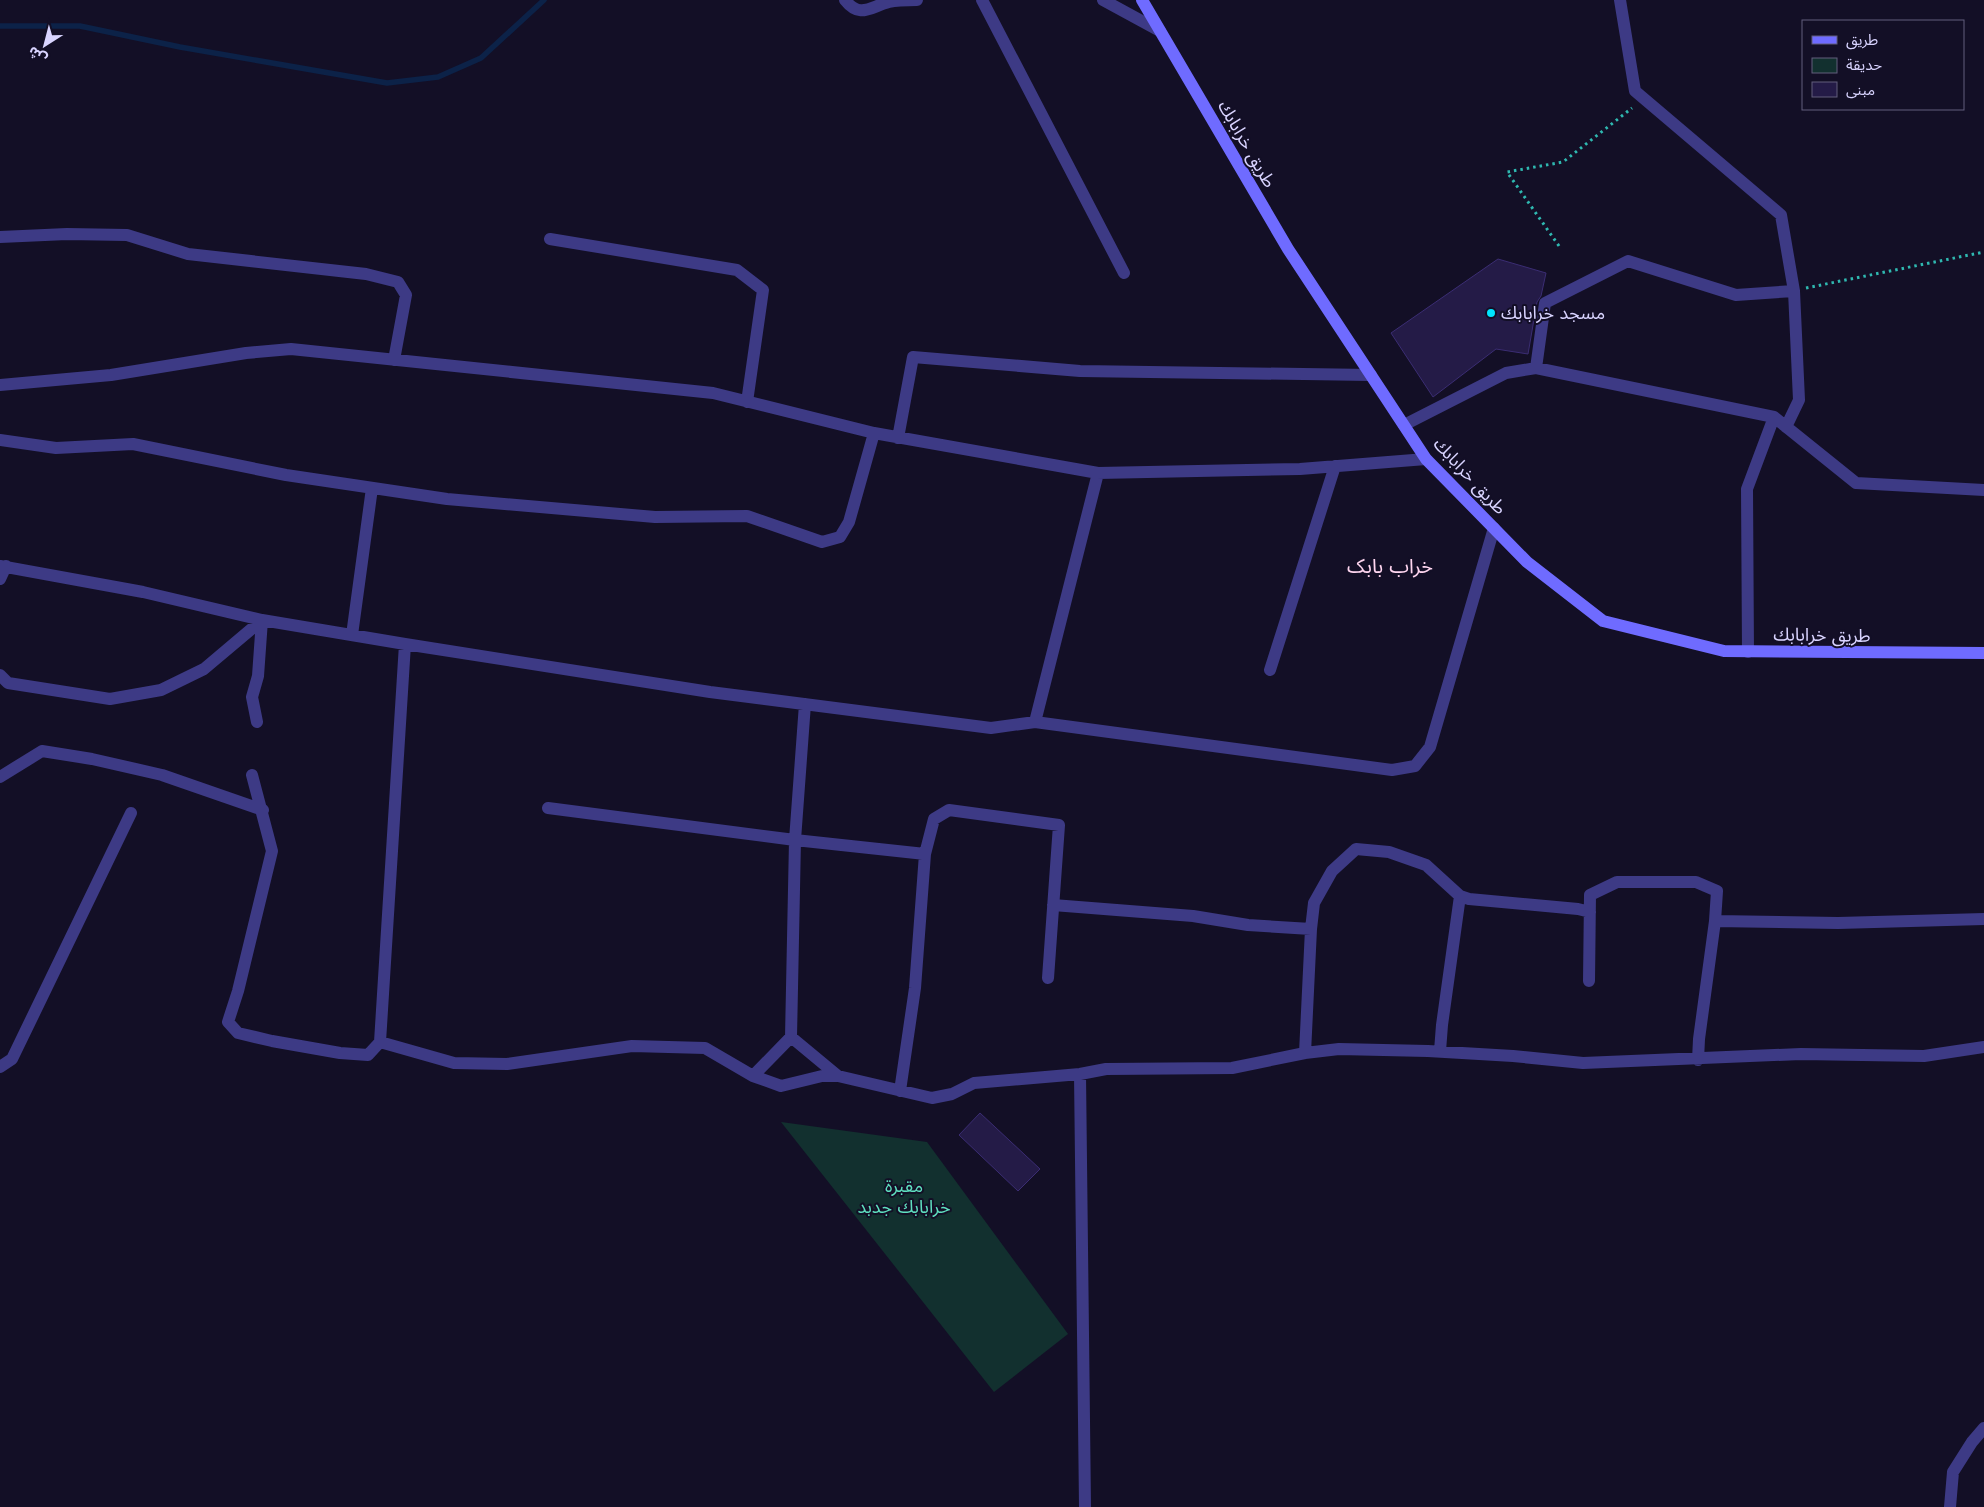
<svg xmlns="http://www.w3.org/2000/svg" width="1984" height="1507" font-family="Jost,'Noto Sans Arabic',sans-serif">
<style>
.green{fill:#12302f}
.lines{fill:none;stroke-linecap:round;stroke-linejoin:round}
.stream{stroke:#0c2248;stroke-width:5.5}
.building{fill:#241b47;stroke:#3b2d73}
.path{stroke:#2fb8b0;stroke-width:3;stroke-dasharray:2.5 4;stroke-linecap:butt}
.minor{stroke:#3d3a85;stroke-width:12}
.secondary{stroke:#6f6bff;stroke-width:12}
.poi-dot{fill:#00e5ff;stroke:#130f26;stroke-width:2}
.labels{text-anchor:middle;stroke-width:4;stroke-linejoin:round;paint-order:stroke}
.street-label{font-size:18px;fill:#d9d4ff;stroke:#130f26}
.poi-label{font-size:18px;fill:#d9d4ff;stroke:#130f26;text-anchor:start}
.park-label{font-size:18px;fill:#5fe0c0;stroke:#130f26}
.quarter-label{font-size:20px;fill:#ffd6f0;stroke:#130f26}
</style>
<rect width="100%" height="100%" fill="#130f26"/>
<path class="green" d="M781,1122L927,1142L1068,1334L994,1392Z"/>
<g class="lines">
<path class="stream" d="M0,26H80L180,47L387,83L438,77L481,58L544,0"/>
</g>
<path class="building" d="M1498,259L1546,273L1541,296L1537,302L1528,354L1496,349L1433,397L1391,333Z
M980,1113L1040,1169L1018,1191L959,1135Z"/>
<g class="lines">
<path class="path" d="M1559,246L1507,172L1563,162L1632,108
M1806,288L1984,252"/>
<path class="minor" d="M845,0C860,19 870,7 889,2C897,0 908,0 917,0
M982,0L1124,273
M1103,0L1160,31
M1620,0L1635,91L1781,215L1794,291L1799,400L1786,427
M0,237L67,234L127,235L188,254L366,274L398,282L406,295L394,360
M550,239L737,270L763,290L747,402
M1536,368L1545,303L1628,261L1736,295L1794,291
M0,385L111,375L246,353L291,349L713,393L874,433L1098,473L1300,469L1426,459
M1404,425L1506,373L1536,368L1774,417L1856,483L1984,490
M898,438L913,357L1080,371L1371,375
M0,440L56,448L133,444L286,475L447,499L655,517L747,516L822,542L840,537L849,522L874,433
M0,566L143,592L262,620L405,644L710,692L991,728L1035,722L1392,770L1415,766L1430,747L1494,528
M0,579L6,566
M352,635L372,488
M1748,652L1747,489L1774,417
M1270,670L1335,466
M0,675L8,683L110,699L161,690L204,669L262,620L258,676L252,697L257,722
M805,704L795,840L925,854L915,988L900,1091
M1035,722L1098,473
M252,775L272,851L238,991L228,1022L238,1033L272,1041L340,1053L368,1055L380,1042L405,644
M0,777L42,751L92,759L162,775L263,810
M548,808L795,840L791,1037L753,1076
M925,854L934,819L949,810L1059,825L1048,978
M1460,896L1469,899L1578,909L1590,912
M1053,905L1193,916L1248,925L1311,929L1314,903L1332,871L1356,849L1389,852L1426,865L1460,896L1442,1025L1440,1051
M1589,981L1590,895L1617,882H1696L1717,891L1715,921
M791,1037L838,1076
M380,1042L454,1063L507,1064L632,1046L705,1048L753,1076L781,1086L822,1076H838L932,1098L952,1094L974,1083L1080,1074L1106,1069L1232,1068L1305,1053L1339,1049L1428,1051L1513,1056L1583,1063L1801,1054L1924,1056L1984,1047
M1305,1053L1311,929
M1698,1060L1699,1039L1715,921L1838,923L1984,919
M0,1067L12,1059L131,813
M1080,1074L1085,1507
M1950,1507L1953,1472L1972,1442L1984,1428"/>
<path class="secondary" d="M1142,0L1288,249L1426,459L1527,562L1603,621L1724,651L1984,653"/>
</g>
<circle class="poi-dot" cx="1491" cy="313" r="5"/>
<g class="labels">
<g class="street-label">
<text transform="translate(1247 144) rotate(60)" y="6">طريق خرابابك</text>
<text transform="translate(1470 476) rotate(47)" y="6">طريق خرابابك</text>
<text transform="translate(1822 635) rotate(1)" y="6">طريق خرابابك</text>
</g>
<g class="poi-label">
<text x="1501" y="319">مسجد خرابابك</text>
</g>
<g class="park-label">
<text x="904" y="1192">مقبرة<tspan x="904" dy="21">خرابابك جدبد</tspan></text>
</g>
<g class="quarter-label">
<text x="1390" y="573">خراب بابک</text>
</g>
</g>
<rect x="1802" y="20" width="162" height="90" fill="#130f26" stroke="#625e7d"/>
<rect x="1812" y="36" width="25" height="8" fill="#6f6bff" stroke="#625e7d"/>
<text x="1846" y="45" font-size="15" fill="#d9d4ff">طريق</text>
<rect x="1812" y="58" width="25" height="15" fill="#12302f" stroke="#625e7d"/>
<text x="1846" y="70" font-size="15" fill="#d9d4ff">حديقة</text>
<rect x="1812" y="82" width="25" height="15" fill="#241b47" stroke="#625e7d"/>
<text x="1846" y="95" font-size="15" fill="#d9d4ff">مبنى</text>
<g transform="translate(45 45) rotate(216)" stroke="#130f26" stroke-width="4" paint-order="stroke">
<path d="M0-4L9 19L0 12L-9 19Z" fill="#d9d4ff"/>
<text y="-8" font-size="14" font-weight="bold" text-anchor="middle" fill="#d9d4ff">ش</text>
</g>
</svg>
